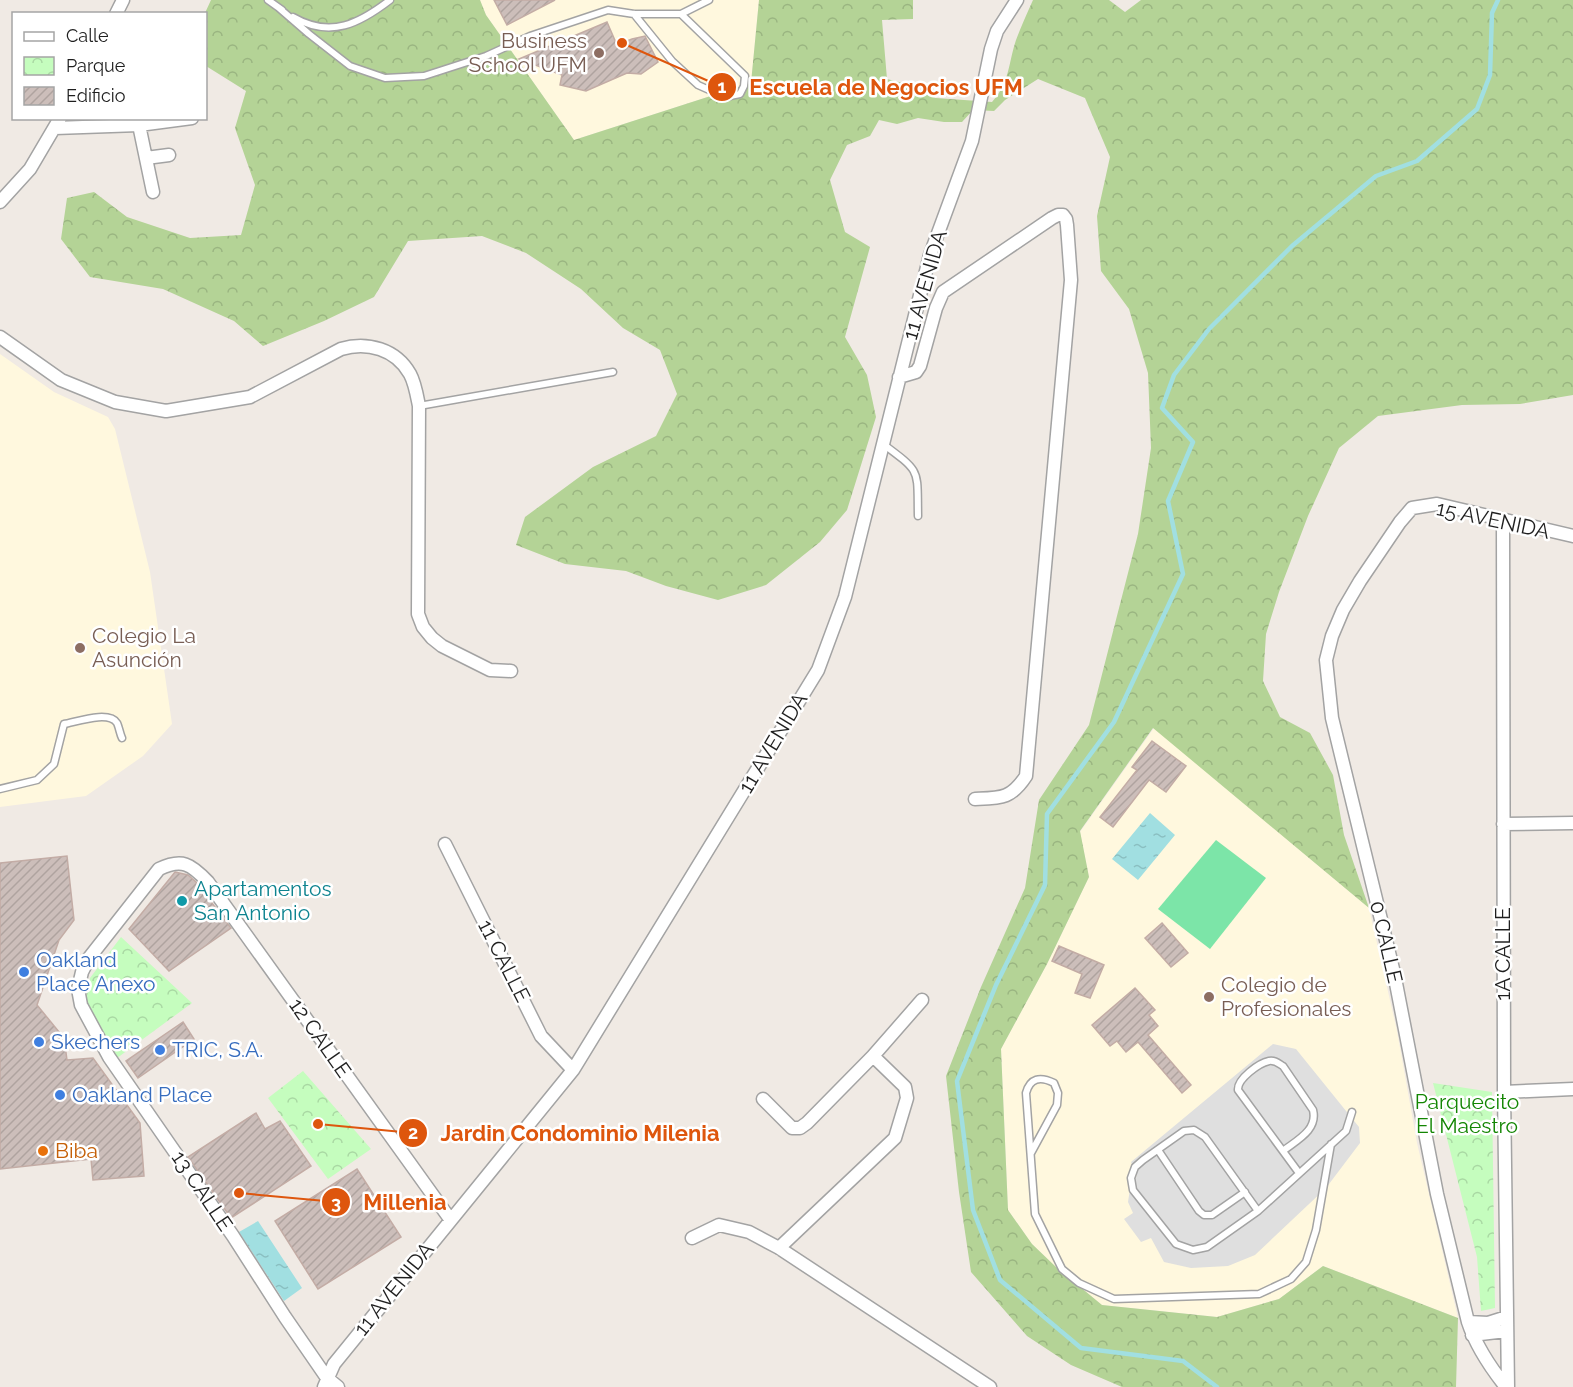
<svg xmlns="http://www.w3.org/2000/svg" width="1573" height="1387" font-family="Raleway,sans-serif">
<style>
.education{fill:#fff8de}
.forest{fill:url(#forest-crowns)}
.park{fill:url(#park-crowns)}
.pitch{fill:#7ce5a8}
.parking{fill:#dfdfdf}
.water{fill:url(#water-ripples)}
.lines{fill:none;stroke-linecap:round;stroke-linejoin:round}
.stream{stroke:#a1dfe1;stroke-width:4.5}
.building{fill:url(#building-hatch);stroke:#c3aca5;stroke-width:1.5}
.service-casing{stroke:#a3a3a3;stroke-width:9}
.minor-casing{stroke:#a3a3a3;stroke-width:15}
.service{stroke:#fff;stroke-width:6}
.minor{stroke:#fff;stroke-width:12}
.education-dot{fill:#8d6e63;stroke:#fff;stroke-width:2}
.culture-dot{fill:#0f9aa8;stroke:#fff;stroke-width:2}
.shop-dot{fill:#3f7fe0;stroke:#fff;stroke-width:2}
.food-dot{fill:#e8710a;stroke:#fff;stroke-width:2}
.labels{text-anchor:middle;stroke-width:5;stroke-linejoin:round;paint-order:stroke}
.education-label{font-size:21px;fill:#785e54;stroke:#fff;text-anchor:start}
.street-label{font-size:21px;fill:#1f1f1f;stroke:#fff}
.culture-label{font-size:21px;fill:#0d838f;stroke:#fff;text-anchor:start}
.shop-label{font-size:21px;fill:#366cbe;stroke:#fff;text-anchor:start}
.park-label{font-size:21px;fill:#138603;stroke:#fff}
.food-label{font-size:21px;fill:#c56008;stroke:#fff;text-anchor:start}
.leader{fill:none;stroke:#de560d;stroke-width:2}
.callout-dot{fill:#de560d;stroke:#fff;stroke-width:2}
.mark-label{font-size:18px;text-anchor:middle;font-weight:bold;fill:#fff}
.callout-label{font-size:22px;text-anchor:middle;font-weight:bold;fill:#de560d;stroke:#fff;stroke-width:5;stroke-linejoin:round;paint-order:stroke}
</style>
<defs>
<pattern id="forest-crowns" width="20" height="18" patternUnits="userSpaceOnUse" patternTransform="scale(1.5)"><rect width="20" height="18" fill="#b4d396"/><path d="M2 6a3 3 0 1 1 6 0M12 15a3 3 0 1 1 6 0" fill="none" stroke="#9ab581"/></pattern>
<pattern id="park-crowns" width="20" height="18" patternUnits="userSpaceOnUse" patternTransform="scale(1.5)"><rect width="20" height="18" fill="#c5fdbe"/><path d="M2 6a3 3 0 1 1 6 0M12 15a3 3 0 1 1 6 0" fill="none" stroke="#a9d8a3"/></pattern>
<pattern id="water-ripples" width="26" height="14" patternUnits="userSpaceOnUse" patternTransform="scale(1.5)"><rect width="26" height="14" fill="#a1dfe1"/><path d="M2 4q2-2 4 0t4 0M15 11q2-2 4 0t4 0" fill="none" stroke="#8abfc1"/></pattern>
<pattern id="building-hatch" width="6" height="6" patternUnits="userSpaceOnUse" patternTransform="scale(1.5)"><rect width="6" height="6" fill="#ccbeba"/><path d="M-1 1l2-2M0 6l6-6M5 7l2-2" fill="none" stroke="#afa39f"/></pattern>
</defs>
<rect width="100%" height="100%" fill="#f0eae4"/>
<path class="education" d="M480,0H759L751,83L574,140L486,15Z
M0,354L54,392L108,417L115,429L150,572L172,724L143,756L86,796L0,807Z
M1154,728L1369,908L1397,1031L1417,1143L1458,1318L1323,1266L1279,1299L1217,1317L1102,1305L1056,1267L1032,1244L1008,1210L1001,1049L1047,964L1089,877L1080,832Z"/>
<path class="forest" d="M211,0H480L486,15L574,140L751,83L759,0H913V19L882,20L887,79L911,85L936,98L992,102C1010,82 1008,64 1016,40C1021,27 1027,13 1033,0H1109L1125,12L1141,0H1573V395L1520,404L1462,405L1378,416L1339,448L1308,516L1279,592L1266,634L1263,681L1280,717L1310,733L1333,775L1344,835L1369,908L1153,728L1080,831L1089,877L1047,964L1001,1049L1008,1210L1032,1244L1056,1267L1102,1305L1217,1317L1279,1299L1323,1266L1458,1318L1456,1387H1122L1071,1365L1027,1336L971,1272L959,1192L946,1076L981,987L1025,888L1039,800L1089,725L1138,534L1151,448L1148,373L1129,309L1101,271L1097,216L1110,157L1085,98L1038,79L1005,100L994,111L973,110L962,122H944L918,118L897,124L879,120L870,136L847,145L830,180L845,232L870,247L845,337L867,375L876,417L847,510L820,542L766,585L718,600L666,586L626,571L565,564L516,545L525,517L593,467L656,436L677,394L660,350L623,328L581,289L526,253L482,236L408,241L374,297L324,321L263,346L234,321L163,289L90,277L61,239L67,198L94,192L127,217L190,238L241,235L255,185L235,128L246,91L206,66L205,13Z"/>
<path class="park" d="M121,937L192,1003L113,1061L84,1005L90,978Z
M303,1071L371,1149L328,1179L268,1098Z
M1433,1083L1492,1092L1495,1308L1481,1311L1477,1257Z"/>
<path class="pitch" d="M1216,840L1266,878L1210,949L1158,909Z"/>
<path class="parking" d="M1273,1044L1296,1049L1359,1127L1360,1143L1326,1188L1255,1255L1228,1266L1191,1268L1164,1262L1151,1238L1141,1242L1124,1219L1133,1213L1128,1202L1130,1189L1137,1175L1131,1162Z"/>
<path class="water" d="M1150,813L1175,835L1138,880L1112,859Z
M258,1221L302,1288L284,1301L239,1232Z"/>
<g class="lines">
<path class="stream" d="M1217,1387L1183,1361L1081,1348L1000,1280L973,1210L957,1081L996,985L1045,885L1047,814L1114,722L1183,574L1168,501L1193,442L1162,408L1174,375L1209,329L1292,246L1376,176L1417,161L1477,109L1490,75L1492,13L1498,0"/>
</g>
<path class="building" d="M494,0H555L507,25Z
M607,22L617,45L632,39L645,36L658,62L641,74L627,73L586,91L560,85L562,75L519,59Z
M1152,741L1186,766L1166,792L1149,780L1113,827L1100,817L1137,770L1132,767Z
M67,856L74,920L59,940L37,1005L64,1038L67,1060L93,1058L140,1123L144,1176L93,1180L91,1159L0,1169V863Z
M175,872L188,875L196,882L231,928L169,971L129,929Z
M1162,923L1188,953L1171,967L1145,938Z
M1059,946L1104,965L1090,998L1075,993L1082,974L1052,961Z
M1135,988L1155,1010L1149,1015L1158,1026L1148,1035L1191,1085L1182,1093L1138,1042L1126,1052L1117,1041L1110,1046L1092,1025Z
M183,1022L194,1039L138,1078L126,1061Z
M256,1113L265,1129L280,1121L311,1166L231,1218L188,1157Z
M357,1169L401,1237L318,1289L275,1221Z"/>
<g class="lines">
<defs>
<path id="service" d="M268,0L282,10
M279,8L309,34L350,66L385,78L424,76L486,56L530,36L608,10L634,14H681L709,0
M634,14L672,61L698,85L725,97L740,94L744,86L745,76L681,14
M293,17C331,39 360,23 390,0
M419,406L613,372
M883,444C922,473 917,469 918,516
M0,789L37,780L54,764L64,724C76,722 109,710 117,723C119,727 120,734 122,738
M1158,1150L1199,1211L1204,1215H1212L1245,1192
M1283,1151C1297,1140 1318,1130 1313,1110L1283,1066C1278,1063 1275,1060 1269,1061C1259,1063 1237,1079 1238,1090L1299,1173
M1031,1153L1057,1105L1058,1093L1054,1083C1040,1076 1030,1078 1026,1093L1035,1214L1062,1269L1079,1283L1114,1299L1259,1294L1291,1279L1306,1262L1316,1230L1331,1144
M1258,1211L1205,1137L1194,1130L1184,1131L1143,1160L1135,1167L1131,1178L1133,1190L1176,1244L1193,1250L1207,1247L1258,1211L1346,1131L1352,1112"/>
<path id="minor" d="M116,14L123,0
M139,125L192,118
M55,128L139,125L153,192
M146,158L169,155
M0,202L30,169L60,118
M0,337L61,380L115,402L166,411L250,397L341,349C367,341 396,349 410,374C415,383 417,396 419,406L418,614L423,627L432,638L442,646L490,670L511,671
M899,377L916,372L920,366L936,308L943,292L1052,218L1058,215H1063L1066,219L1067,225L1071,280L1026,776C1011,799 1001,798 975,799
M1503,520L1504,1092L1508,1387
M1503,824L1573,823
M445,844L541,1036L573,1070
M873,1056L922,1000
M1504,1092L1573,1089
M763,1099L792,1128H800L807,1123L873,1056L905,1087L907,1098L895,1138L779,1248
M692,1238L719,1225L749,1232L779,1248L990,1387
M1468,1322L1488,1323L1507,1317
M1472,1335L1506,1331
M324,1387L334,1364L573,1070L818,670L845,597L930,255L972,141L991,49L997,31L1017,0
M338,1387L327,1378L285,1317L233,1236L109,1057L81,1005L78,989L82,972L89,958L159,869C182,858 191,864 208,882L450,1219
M1506,1387C1490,1367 1476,1346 1468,1322L1437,1194L1394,973L1332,718L1326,660L1332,636L1343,610L1360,581L1400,522L1412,508L1437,504L1573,536"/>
</defs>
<use href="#service" class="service-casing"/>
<use href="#minor" class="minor-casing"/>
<use href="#service" class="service"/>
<use href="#minor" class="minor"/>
</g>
<g class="education-dot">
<circle cx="599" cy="53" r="6"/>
<circle cx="80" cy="648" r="6"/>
<circle cx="1209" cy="997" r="6"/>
</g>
<circle class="culture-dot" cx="182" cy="901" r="6"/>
<g class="shop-dot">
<circle cx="24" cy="972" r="6"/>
<circle cx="39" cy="1042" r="6"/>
<circle cx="160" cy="1050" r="6"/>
<circle cx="60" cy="1095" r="6"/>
</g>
<circle class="food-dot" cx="43" cy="1151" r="6"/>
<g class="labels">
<g class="education-label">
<text x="587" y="48" text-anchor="end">Business<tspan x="587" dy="24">School UFM</tspan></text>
<text x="92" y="643">Colegio La<tspan x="92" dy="24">Asunción</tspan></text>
<text x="1221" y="992">Colegio de<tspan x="1221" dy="24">Profesionales</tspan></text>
</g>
<g class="street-label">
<text transform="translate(925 285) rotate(-74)" y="7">11 AVENIDA</text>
<text transform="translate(1493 520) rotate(12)" y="7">15 AVENIDA</text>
<text transform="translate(773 743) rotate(-59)" y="7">11 AVENIDA</text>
<text transform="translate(1386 942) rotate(77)" y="7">0 CALLE</text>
<text transform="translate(1503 954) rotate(-90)" y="7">1A CALLE</text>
<text transform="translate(504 961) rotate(63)" y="7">11 CALLE</text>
<text transform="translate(320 1038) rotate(55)" y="7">12 CALLE</text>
<text transform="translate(202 1191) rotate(56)" y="7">13 CALLE</text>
<text transform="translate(394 1289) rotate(-51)" y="7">11 AVENIDA</text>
</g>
<g class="culture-label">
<text x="194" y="896">Apartamentos<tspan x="194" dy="24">San Antonio</tspan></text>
</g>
<g class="shop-label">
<text x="36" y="967">Oakland<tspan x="36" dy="24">Place Anexo</tspan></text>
<text x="51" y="1049">Skechers</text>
<text x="172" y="1057">TRIC, S.A.</text>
<text x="72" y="1102">Oakland Place</text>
</g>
<g class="park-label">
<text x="1467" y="1109">Parquecito<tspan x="1467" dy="24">El Maestro</tspan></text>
</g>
<g class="food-label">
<text x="55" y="1158">Biba</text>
</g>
</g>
<path class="leader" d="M622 43L722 87M318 1124L413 1133M239 1193L336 1202"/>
<g class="callout-dot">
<circle cx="622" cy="43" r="6"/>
<circle cx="318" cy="1124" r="6"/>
<circle cx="239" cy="1193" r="6"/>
<circle cx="722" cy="87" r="15"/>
<circle cx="413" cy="1133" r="15"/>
<circle cx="336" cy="1202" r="15"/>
</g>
<g class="mark-label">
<text x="722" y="93">1</text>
<text x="413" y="1139">2</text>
<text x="336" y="1209">3</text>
</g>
<g class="callout-label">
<text x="886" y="95">Escuela de Negocios UFM</text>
<text x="580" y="1141">Jardin Condominio Milenia</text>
<text x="405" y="1210">Millenia</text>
</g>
<rect x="12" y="12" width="195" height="108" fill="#ffffff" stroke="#a5a5a5" stroke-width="1.5"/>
<rect x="24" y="32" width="30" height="9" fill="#ffffff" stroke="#a5a5a5" stroke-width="1.5"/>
<text x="66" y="42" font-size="18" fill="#1f1f1f">Calle</text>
<rect x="24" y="57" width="30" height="18" fill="url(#park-crowns)" stroke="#a5a5a5" stroke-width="1.5"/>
<text x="66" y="72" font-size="18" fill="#1f1f1f">Parque</text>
<rect x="24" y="87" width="30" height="18" fill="url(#building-hatch)" stroke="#a5a5a5" stroke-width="1.5"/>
<text x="66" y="102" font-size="18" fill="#1f1f1f">Edificio</text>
</svg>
